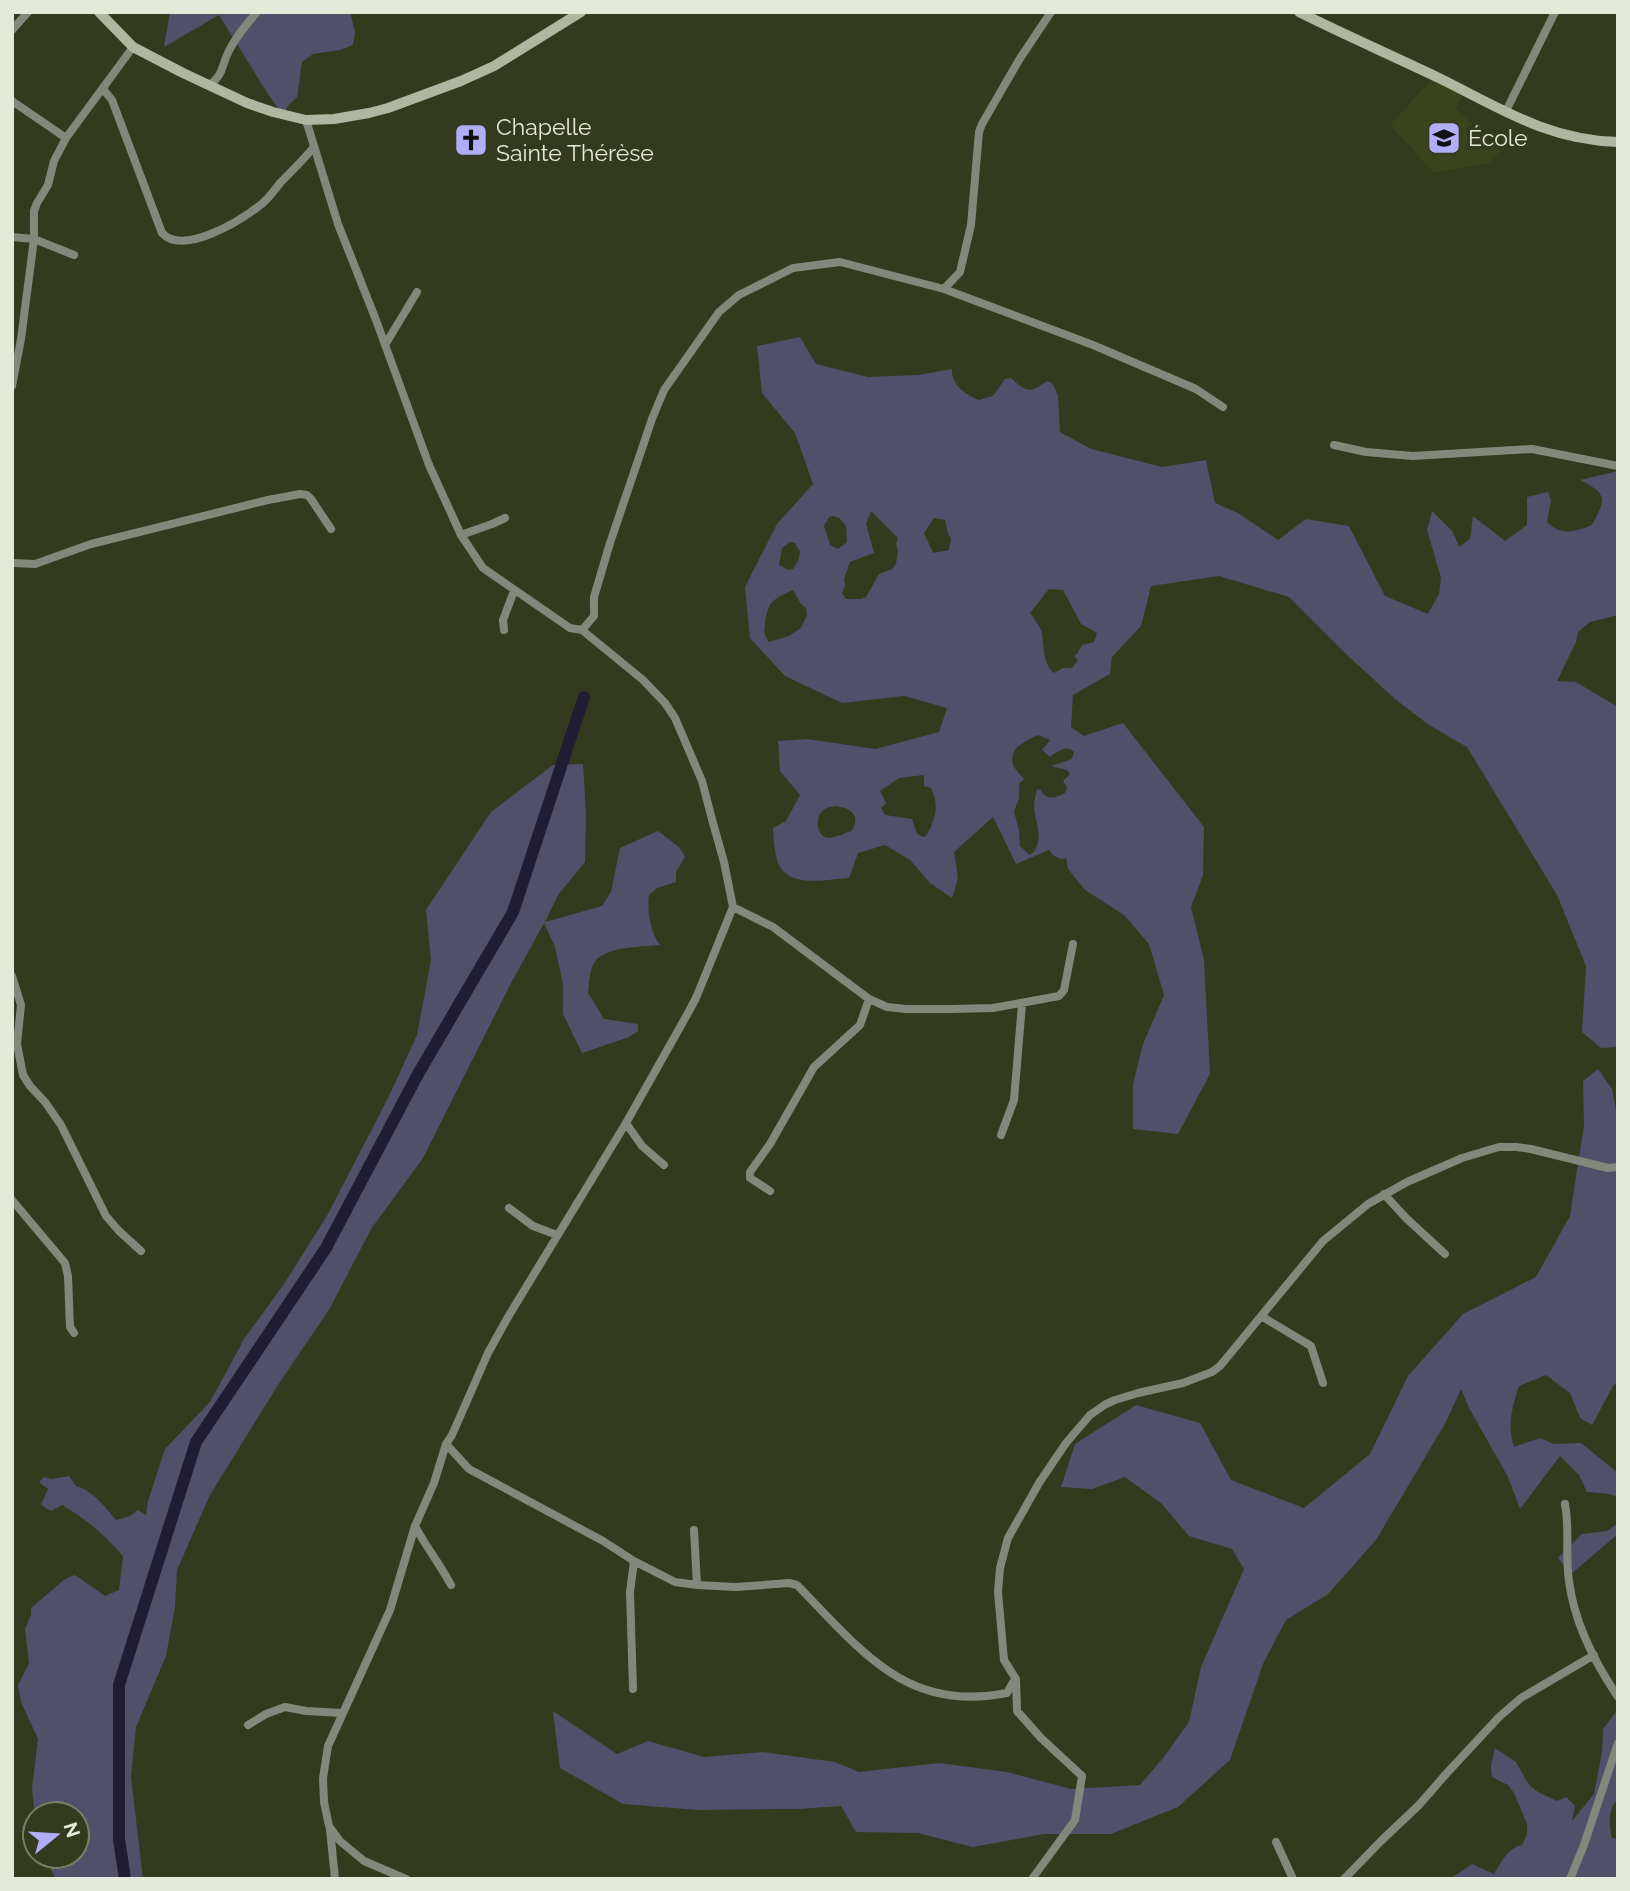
<svg xmlns="http://www.w3.org/2000/svg" width="1630" height="1891" font-family="Raleway,sans-serif">
<style>
.built{fill:#3b421e}
.green{fill:#51506a;fill-rule:evenodd}
.lines{fill:none;stroke-linecap:round;stroke-linejoin:round}
.river{stroke:#1f1c34;stroke-width:12}
.minor{stroke:#84887a;stroke-width:8}
.secondary{stroke:#b0b69f;stroke-width:10}
.labels{text-anchor:middle;stroke-width:7;stroke-linejoin:round;paint-order:stroke}
.poi-label{font-size:23px;fill:#e5e9d8;stroke:#333a1d;text-anchor:start}
</style>
<rect width="100%" height="100%" fill="#333a1d"/>
<path class="built" d="M1432,79L1464,95L1455,108L1500,151L1489,163L1434,173L1390,125Z"/>
<path class="green" d="M170,12H350L355,32L353,45L340,50L313,54L302,62L297,97L287,107L284,117L266,91L219,15L164,47Z
M800,337L816,364L868,377L918,375L952,369C951,385 966,395 979,400L993,396L1005,379L1011,378C1026,392 1030,394 1047,381L1053,384L1058,396L1060,432L1091,449L1162,467L1206,460L1215,503L1238,513L1278,540L1306,519L1349,526L1385,596L1428,614L1439,594L1441,578L1427,530L1432,511L1453,532L1459,547L1470,539L1473,516L1505,541L1527,525V497L1548,492L1551,501L1547,522C1561,536 1575,532 1592,525C1606,499 1608,494 1580,480L1618,471V615L1590,622L1578,632L1576,642L1557,681L1576,682L1618,707L1617,1047L1601,1048L1582,1032L1586,966L1557,895L1467,747L1429,725L1395,699L1345,653L1289,597L1219,576L1151,586L1141,626L1112,657L1110,674L1073,695L1071,727L1084,736L1123,723L1204,827L1203,875L1191,907L1204,960L1210,1074L1178,1134L1133,1129V1084L1143,1044L1164,995L1149,944L1124,915L1085,890L1068,869L1066,858L1061,859L1054,856L1049,850L1016,864L993,817L954,852L958,878L952,898L930,883L910,860L885,845L858,853L849,878C829,879 793,888 780,867C774,856 774,840 773,828L786,821L800,795L780,771L778,741L807,739L875,749L939,732L947,708L904,696L842,703L785,676L750,638L745,587L777,524L813,484L795,433L762,393L757,346ZM871,511L898,538L896,544L898,550L896,564L892,569L879,574L866,597L860,599H846L842,593L845,586L844,579L850,562L874,553L866,524ZM833,516L839,518L846,526L847,542L838,549L830,545L824,526L829,517ZM934,518L945,520L948,534L951,538L949,550L933,553L924,533ZM790,542L795,543L800,552L798,561L793,569L788,570L779,565L782,548ZM1049,589L1063,590L1081,624L1097,633L1094,642L1082,645L1077,654L1074,656L1078,660L1072,668H1063L1054,673C1043,664 1044,647 1042,634C1041,627 1034,619 1030,613ZM793,590L801,604L806,608L807,615L801,628L789,636L769,642C764,635 764,632 765,625C767,602 773,599 793,590ZM1038,735L1050,740L1042,750L1050,757C1057,752 1067,744 1074,752L1072,759L1051,766L1067,770L1070,774L1063,781L1067,787L1065,793C1055,798 1046,801 1041,790L1037,789C1036,795 1034,801 1034,806C1035,822 1046,843 1030,855L1020,846L1019,830L1014,812L1019,798V784L1024,779C1021,775 1014,769 1013,764C1008,748 1027,740 1038,735ZM924,775V786L931,788C940,805 935,821 926,836L923,837L917,834L912,819L885,815L881,808L886,803L880,791L899,778ZM835,806C850,808 861,814 852,831C845,833 837,837 829,838C816,838 814,816 824,810C827,807 831,807 835,806Z
M583,764L586,815L585,862L558,895L545,922L602,906L611,892L620,848L658,831L680,848L685,857L676,872V882L657,888L649,895C647,912 650,931 660,945C642,947 601,946 593,965C589,973 589,984 588,993L604,1019L638,1024V1031L629,1037L582,1053L563,1014V985L555,947L544,923L509,987L423,1158L371,1229L330,1308L278,1385L210,1495L177,1570L175,1607L166,1656L136,1727L131,1777L143,1879L55,1878L45,1856H77V1814L35,1815L32,1789L38,1739L21,1702L18,1685L29,1663L25,1629L31,1614V1608L65,1579L75,1575L105,1596L119,1590L123,1556C105,1535 86,1519 62,1505L51,1511L41,1505L48,1489L39,1482L44,1477L51,1479L69,1476L76,1486C92,1490 106,1508 116,1520L130,1516L138,1510L146,1515L148,1501L165,1449L210,1402L244,1339L284,1284L328,1214L389,1096L417,1035L431,960L426,910L491,812L553,765Z
M1598,1069L1612,1089L1618,1120V1382L1613,1386L1592,1425L1580,1418L1570,1393L1546,1375L1519,1386C1512,1407 1507,1426 1514,1447L1540,1438L1554,1444L1581,1443L1618,1473V1497L1610,1494L1587,1492L1579,1475L1560,1456L1520,1509L1508,1477L1469,1408L1461,1389L1446,1422L1376,1540L1328,1594L1286,1620L1263,1664L1230,1760L1178,1807L1111,1834H1044L973,1847L918,1833L856,1832L841,1806L798,1809L698,1810L623,1804L560,1768L553,1711L617,1754L648,1741L704,1757L763,1752L835,1762L859,1772L939,1763L1007,1772L1071,1789L1140,1785L1163,1758L1189,1722L1201,1667L1244,1569L1232,1549L1189,1536L1162,1504L1125,1477L1092,1489L1061,1487L1075,1444L1136,1405L1200,1423L1231,1480L1304,1508L1370,1454L1408,1376L1463,1314L1536,1277L1570,1216L1584,1125L1583,1081Z
M1618,1523V1534L1571,1574L1558,1558L1582,1534L1607,1531Z
M1618,1709V1799C1607,1810 1609,1824 1612,1838L1618,1839V1879H1450L1472,1864L1494,1874C1502,1861 1507,1849 1522,1845L1527,1835V1824L1514,1793L1508,1785L1492,1777L1491,1766L1495,1748L1516,1762L1529,1785L1538,1792L1557,1801L1566,1797L1575,1806L1572,1821L1594,1794L1602,1752L1603,1729Z"/>
<g class="lines">
<path class="river" d="M125,1879L119,1839V1685L196,1442L326,1248L418,1074L513,912L584,697"/>
<path class="minor" d="M12,30L28,12
M210,85C223,74 221,69 227,55C234,39 246,25 257,12
M103,89L112,100L162,233C183,256 240,221 259,206C268,200 274,190 281,182C293,170 303,160 314,147
M12,101L66,138
M1506,111L1555,12
M306,120L338,224L376,320L429,465L461,535L483,568L570,628L582,630L643,680L665,703L675,718L702,781L713,823L724,862L733,907L696,998L688,1013L626,1123L508,1317L488,1353L452,1435L446,1444L434,1483L415,1526L390,1610L328,1746L323,1778L324,1802L329,1826L340,1841L364,1861L406,1879
M12,237L34,239L74,255
M944,289L960,272L971,225L979,132L982,124L1019,60L1051,12
M385,345L417,292
M12,386L21,339L34,239V211L37,203L48,185L54,161L66,138L133,47
M1334,445L1366,452L1413,456L1532,449L1618,466
M461,535L492,524L505,518
M12,563L35,564L91,544L268,500L300,494L307,495L311,499L331,529
M504,630L503,620L514,591
M582,630L594,616V597L610,543L652,419L664,390L719,312L739,295L793,268L840,262L944,289L1093,345L1196,389L1223,407
M733,907L773,927L869,999L887,1007L906,1009H952L993,1008L1059,996L1064,990L1073,944
M12,976L21,1005L17,1044L23,1075L30,1086L45,1102L61,1125L106,1216L119,1231L141,1251
M626,1123L642,1146L664,1165
M1001,1135L1014,1100L1022,1004
M770,1191L750,1178V1172L770,1144L814,1067L860,1025L869,999
M1384,1194L1406,1218L1445,1254
M12,1200L65,1263L68,1276L70,1327L74,1333
M509,1208L533,1226L557,1235
M1261,1316L1311,1346L1323,1383
M446,1444L469,1469L603,1541L634,1561L675,1582L697,1585L736,1587L789,1583L797,1585C861,1650 906,1713 1007,1693L1015,1679
M1565,1504C1570,1530 1565,1555 1569,1581C1574,1621 1595,1663 1618,1697
M415,1526C426,1547 440,1564 451,1585
M694,1530L697,1585
M633,1689L630,1592L634,1561
M248,1725L266,1714L285,1707L306,1711L342,1713
M330,1829L335,1879
M1276,1842L1293,1879
M1032,1879L1075,1820L1082,1776L1041,1738L1017,1711L1016,1679L1004,1660L998,1592L1000,1568L1008,1538L1039,1483L1066,1443L1090,1415L1106,1404L1115,1400L1138,1393L1183,1383L1212,1372L1220,1366L1323,1241L1368,1204L1407,1182L1462,1158L1499,1147H1516L1531,1149L1608,1168L1618,1167
M1344,1879L1381,1841L1419,1805L1446,1774L1499,1717L1521,1698L1594,1655
M1570,1879L1584,1845L1618,1743"/>
<path class="secondary" d="M99,12L133,47L183,73L247,103L273,112L306,120L334,119L369,113L388,108L461,81L494,66L581,12
M1299,12C1345,35 1393,56 1439,78C1500,108 1547,140 1618,142"/>
</g>
<defs>
<symbol id="school-square" viewBox="-11 -11 22 22"><rect x="-9" y="-9" width="18" height="18" rx="4" fill="#b2adf9" stroke="#333a1d"/><path d="M0-5L7-2L0 1L-7-2ZM-4 1L0 2.5L4 1V4Q0 6-4 4Z" fill="#111"/></symbol>
<symbol id="church-square" viewBox="-11 -11 22 22"><rect x="-9" y="-9" width="18" height="18" rx="4" fill="#b2adf9" stroke="#333a1d"/><path d="M-1.2-6h2.4v3.5h3.3v2.4h-3.3V6h-2.4V-.1h-3.3v-2.4h3.3Z" fill="#111"/></symbol>
</defs>
<g fill-rule="evenodd">
<use href="#school-square" x="1425" y="119" width="38" height="38"/>
<use href="#church-square" x="452" y="121" width="38" height="38"/>
</g>
<g class="labels">
<g class="poi-label">
<text x="496" y="135">Chapelle<tspan x="496" dy="26">Sainte Thérèse</tspan></text>
<text x="1468" y="146">École</text>
</g>
</g>
<rect width="1630" height="1891" fill="none" stroke="#e5e9d8" stroke-width="28"/>
<g transform="translate(56 1835) rotate(72)"><circle r="33" fill="#333a1d" stroke="#7a8068" stroke-width="2"/>
<path d="M0-5L12 26L0 18L-12 26Z" fill="#b2adf9"/>
<text y="-10" font-size="19" font-weight="bold" text-anchor="middle" fill="#e5e9d8">N</text>
</g>
</svg>
